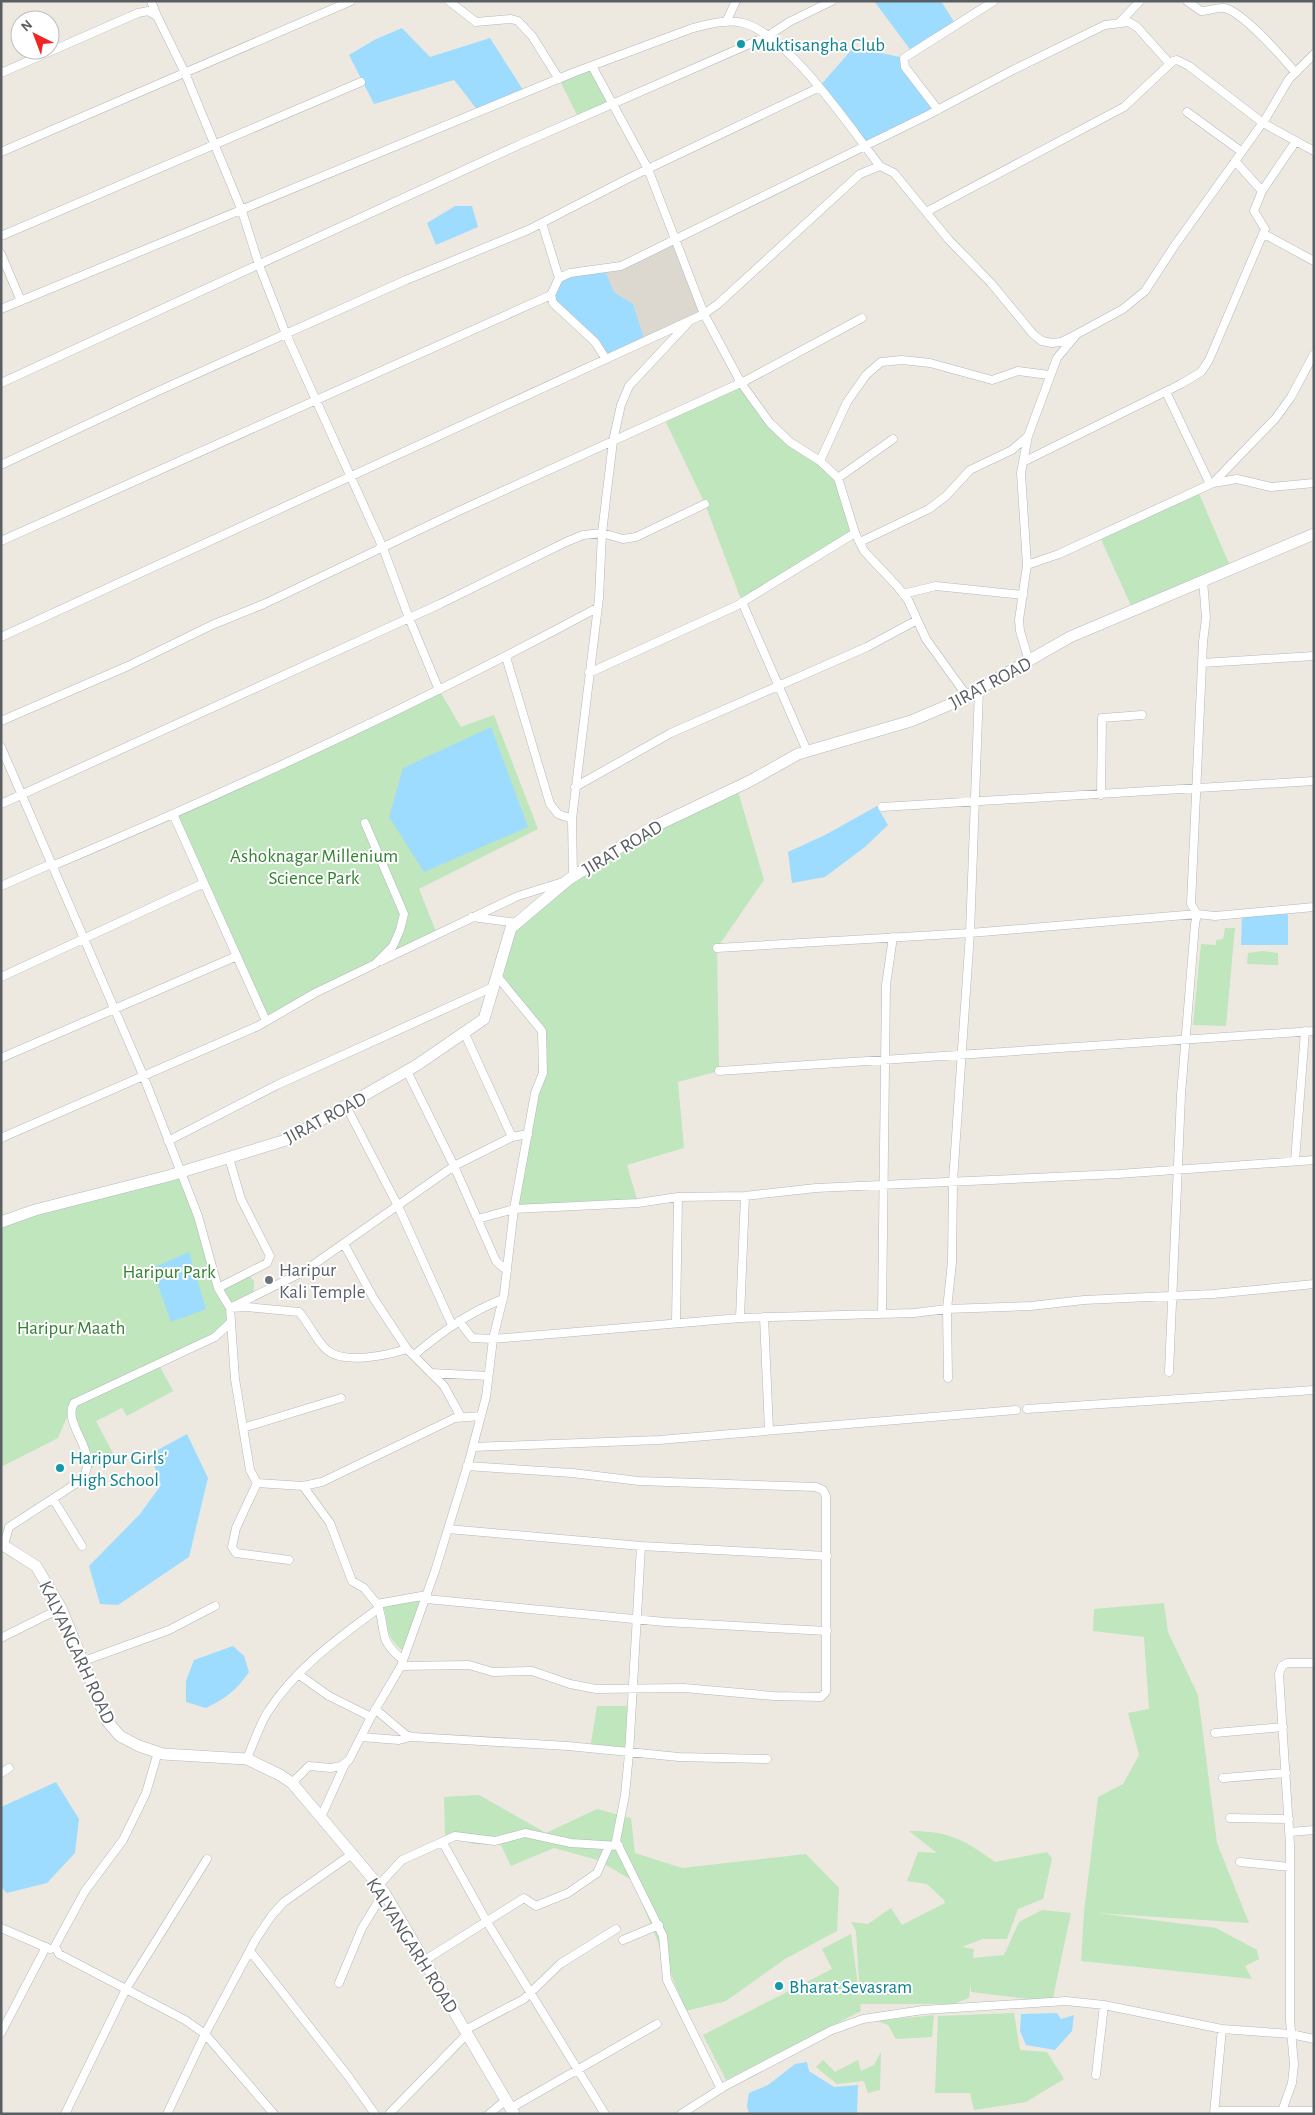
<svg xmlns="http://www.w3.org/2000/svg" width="1315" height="2115" font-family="'Alegreya Sans',sans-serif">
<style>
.education{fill:#ddd8cf}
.green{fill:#bfe6bc}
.water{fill:#9edcff}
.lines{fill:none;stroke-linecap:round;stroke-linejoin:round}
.street-casing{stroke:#b3b7bc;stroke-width:9}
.secondary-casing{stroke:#b4b9be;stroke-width:12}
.street{stroke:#fff;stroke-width:8}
.secondary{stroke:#fff;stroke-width:11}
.culture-dot{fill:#0f9aa8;stroke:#fff;stroke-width:2}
.worship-dot{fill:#6b7280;stroke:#fff;stroke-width:2}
.labels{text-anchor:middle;stroke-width:4;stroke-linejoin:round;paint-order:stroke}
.culture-label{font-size:19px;fill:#0d838f;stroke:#fff;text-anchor:start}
.street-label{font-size:19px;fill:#595e62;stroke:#fff}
.park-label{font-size:19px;fill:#338231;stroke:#fff}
.worship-label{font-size:19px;fill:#5b616d;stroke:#fff;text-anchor:start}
</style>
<rect width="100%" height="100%" fill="#ede9e0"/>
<path class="education" d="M675,239L704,314L645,341L633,304L614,292L604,268Z"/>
<path class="green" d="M592,66L611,105L579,119L559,79Z
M741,383L770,423L838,478L855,533L742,602L705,504L664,418Z
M1197,489L1231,568L1133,610L1099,535Z
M439,690L461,727L494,715L538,829L419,889L437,934L266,1021L173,814Z
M737,788L764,880L717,948L719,1071L678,1082L684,1148L627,1165L638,1203L514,1209L535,1093L543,1073L542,1031L497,976L511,928L594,863Z
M1225,928H1235L1226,1026L1193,1025L1201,944L1216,945V940L1223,939Z
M1263,951L1278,953V965L1247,964L1248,953Z
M180,1173L218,1288L247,1273L254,1281L253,1297L230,1308L226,1328L159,1365L173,1391L127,1416L122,1408L96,1421L114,1455L87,1470L71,1408L58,1438L1,1467V1222Z
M425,1597L405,1652C382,1636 390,1624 382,1602Z
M1164,1603L1168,1632L1198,1695L1217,1843L1249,1923L1097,1913L1216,1928L1257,1950L1259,1959L1245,1966L1252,1979L1081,1961L1084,1912L1098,1797L1123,1784L1139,1755L1128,1713L1149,1709L1144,1637L1093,1631L1094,1609Z
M597,1706H632L629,1754L590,1749Z
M479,1795L546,1833L597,1809L631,1818L635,1853L682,1868L806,1854L839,1888L837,1931L785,1959L726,2001L686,2011L633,1881L598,1860L554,1848L511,1866L501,1845L474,1844L445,1836L444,1797Z
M909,1831C949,1831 963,1839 995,1862L1047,1852L1052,1859L1043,1899L1018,1909L1007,1939H982L962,1947L974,1949L973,1958L1004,1955L1019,1922L1042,1910L1071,1913L1052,2002L971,1992V1982L969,1998L953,2004H860L861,2011L726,2080L703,2035L832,1969L822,1949L851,1934L860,2000L856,1931L851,1922L868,1924L891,1908L902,1925L945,1903L944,1900L927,1884L907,1881L918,1852L937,1853Z
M1014,2013L1020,2050L1047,2052L1064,2079L1026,2102L974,2110L970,2093H935L938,2016Z
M934,2015L932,2037L896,2039L888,2025L877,2021Z
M881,2052L880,2090L868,2093L864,2081L837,2084L816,2067L823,2060L835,2072L858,2060L861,2071L874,2065Z"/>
<path class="water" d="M874,1H941L956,25L912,52Z
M402,28L430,57L490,38L525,93L479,112L454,80L374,104L349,55L376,39Z
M854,47L904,58L903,62L938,110L864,146L818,88Z
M455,206H472L478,227L436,245L427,223Z
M604,268L614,292L633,304L645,341L606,359L553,303L555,285L559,278Z
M491,727L528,827L424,872L389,817L403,768Z
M877,806L888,825L865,847L825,877L792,883L788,852L825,835Z
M1288,914V945H1241L1242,915Z
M189,1252L206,1309L171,1322L152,1268Z
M187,1434L208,1478L189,1557L118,1605L100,1604L89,1566L140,1514L161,1485L150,1454Z
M233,1646L244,1656L249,1672C238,1689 225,1699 206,1708L186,1702V1681L194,1660Z
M56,1782L79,1819L75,1853L47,1883L7,1893L1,1887V1807Z
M1057,2013L1061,2019L1074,2015L1072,2031L1055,2050L1026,2045L1020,2031L1021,2014Z
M807,2062L809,2071L834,2087L858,2085L857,2114H749L747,2106L749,2093L768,2085L795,2064Z"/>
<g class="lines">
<defs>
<path id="street" d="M151,1L157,16
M449,1L476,22L511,19L518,21L532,36L559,79
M1187,1L1201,11C1209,11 1217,7 1224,8C1242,11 1283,58 1295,72
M726,22L736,1
M1120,22L1140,1
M592,66L648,169L704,314L741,383L770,423L790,442L820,461L838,478L855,533L864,551L897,586L908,600L926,639L967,696
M1,73L138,13L148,11L157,16L185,73L242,211L259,265L286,334L383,548L409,618L439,690
M938,110L905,67L904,58L994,1
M1187,112L1242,152
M1,152L351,1
M1262,191L1296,141
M926,212L1124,107L1173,61L1177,60L1189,66L1263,123L1314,151
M542,223L559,278
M1264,234L1314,261
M1,236L361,82
M1,254L21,301
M1,309L575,72L693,28C709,24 727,19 743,23C789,35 850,128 880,166
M606,359L595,342L553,303L551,295L559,278L570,273L621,266L928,115L1011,71L1105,25L1129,22L1137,27L1170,64
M1,383L523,143L768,36L789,22L832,1
M1166,392L1210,484
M820,461L847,402L866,375L881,362L902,360L930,363L992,380L1018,371L1049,375
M1023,462L1181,384L1201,372L1209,360L1265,229L1254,211L1262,191L1235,161
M1,465L156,392L406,280L528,230L633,176L818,88
M838,478L893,439
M1213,483L1275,419L1291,397L1314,354
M1,541L551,295
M860,542L929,509L946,496L970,470L1012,450L1028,436
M1027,565L1059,554L1213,483L1237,479L1271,487L1314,483
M1203,580L1206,618L1203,642L1191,904L1197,914L1215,916L1314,907
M903,594L936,586L1023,595
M742,602L807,751
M1,637L704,314L718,304L860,174L880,166L894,173L949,240L991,283L1033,334L1042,341L1052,343L1061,342L1077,334
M506,657L550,804L558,814L572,819
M1029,661L1020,631L1019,620L1027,565L1021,473L1028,436L1057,358L1077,334L1123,309L1145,291L1175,245L1266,118L1289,79L1314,54
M1202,663L1314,656
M589,673L736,606L855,533
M1,721L128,666L212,625L264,604L461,510L745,381L862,318
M1,747L143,1075L198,1216L218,1288L230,1308L247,1307L299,1312C309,1323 316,1341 327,1350C344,1365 388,1355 407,1349L444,1386L461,1417
M575,787L671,733L867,647L917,620
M1101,795L1102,718L1142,715
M1,804L440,604L566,542L583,535L602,533L623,539L636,537L705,504
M882,807L1314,781
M173,814L266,1021
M52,866C238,788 420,703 597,608
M573,876L572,819L599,598L602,533L613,441L621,405L629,386L687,324
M1,886L51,864
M472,917L517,923
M717,948L970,933L1197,914L1195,924L1181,1095L1169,1372
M381,961L518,896L563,882
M1,977L204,883
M464,1032L512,1137
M1,1058L237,956
M407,1071L454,1166L496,1261L507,1271
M719,1071L1314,1031
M346,1106L398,1206L452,1325
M1,1138L258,1026L315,993L375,964L393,946L400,930L404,914L365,823
M168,1141L277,1085L493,987
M1295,1161L1305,1031
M478,1219L514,1209L638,1203L678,1197L745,1196L816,1188L1118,1174L1314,1160
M344,1244L374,1299L407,1349
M218,1288L267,1263L270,1256L241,1199L229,1158
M882,1314L886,985L893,937
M764,1317L769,1430
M740,1318L745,1196
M459,1321L472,1338L493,1339L740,1318L914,1313L947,1309L1031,1306L1084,1300L1213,1294L1314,1284
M676,1323L678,1197
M414,1355C442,1332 469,1312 503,1299
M431,1373L488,1376
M948,1378L947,1309L952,1262L953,1181L970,933L979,690
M1027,1409L1314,1390
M481,1416L455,1418L322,1482L303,1486L257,1483L250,1470L235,1379L230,1308L303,1272L454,1166L512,1137L528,1134
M243,1428L341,1398
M473,1447L659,1440L1016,1410
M257,1483L236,1528L232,1547L236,1553L289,1560
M303,1486L330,1523L352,1581L364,1588L377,1604L427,1595
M53,1499L82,1546
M448,1529L641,1546L827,1556
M4,1545L9,1527L80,1481C104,1454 61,1426 74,1403L215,1337L230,1323
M641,1546L629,1754L625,1795L616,1841L663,1936L667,1980L721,2089
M426,1599L665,1622L827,1631
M378,1606C387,1631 377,1639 402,1659
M1,1638L61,1608
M81,1662L169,1630L215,1606
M401,1666L469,1665L493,1672L532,1671L570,1684L596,1689L684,1688L774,1696L821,1697L826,1692V1496L823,1490L816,1487L639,1481L572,1473L467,1466
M298,1674L329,1696L371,1717
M375,1709L406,1735L413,1737L568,1746L679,1757L767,1759
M1215,1733L1283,1727
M361,1737L399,1740L410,1737
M158,1752L146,1793L123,1840L85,1891L55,1946L59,1954L185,2020L205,2034L274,2114
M247,1759C253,1744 259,1727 267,1713C295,1669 338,1638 379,1608
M1,1773L9,1768
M1223,1778L1286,1773
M292,1783L309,1766L331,1768L341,1766L349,1760L371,1717L401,1666L435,1571L469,1461L486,1397L493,1339L504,1294L514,1209L535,1093L543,1073L542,1031L497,976
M321,1817L345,1764
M1230,1818L1289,1819
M1290,1832L1314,1830
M443,1843L487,1922L605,2114
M1240,1862L1290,1867
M379,1885L402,1860L455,1836L495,1841L525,1833L571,1843L619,1846
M1,1928L50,1949
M623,1940L659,1925
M250,1951L348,2076L375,2114
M425,1960L524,1898L536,1906L568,1893L597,1873L609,1846
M339,1983L362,1928L384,1892
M465,2030L524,1999L560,1964L616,1929
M1,2033L46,1947
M1096,2075L1104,2005
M511,2108L657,2024
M1215,2111H1314
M1282,2111L1292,2083L1294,2064L1290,2020V1845L1279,1674L1282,1666L1287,1663H1314
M65,2114L126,1989L207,1859
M167,2114L205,2034L256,1939L272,1915L284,1902L352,1854
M389,2114L467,2034
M489,2114L506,2100
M681,2114L725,2086L832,2030L863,2019L923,2010L1066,2001L1104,2005L1222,2029L1291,2034L1314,2039
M1214,2114L1222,2029"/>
<path id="secondary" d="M1,1222L35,1210L168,1176L286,1140L417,1065L484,1019L511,928L569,879L649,829L750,781L798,754L911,721L958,701L1070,637L1314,534
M1,1544L36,1566L61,1608L107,1721L120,1736L139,1746L163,1754L247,1759L280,1775L292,1783L384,1892L514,2114"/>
</defs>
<use href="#street" class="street-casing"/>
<use href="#secondary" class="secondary-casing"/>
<use href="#street" class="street"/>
<use href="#secondary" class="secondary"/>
</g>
<g class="culture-dot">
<circle cx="741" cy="44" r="5"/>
<circle cx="60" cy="1468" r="5"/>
<circle cx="779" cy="1986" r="5"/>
</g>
<circle class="worship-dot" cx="269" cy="1280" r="5"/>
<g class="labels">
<g class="culture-label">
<text x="751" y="51">Muktisangha Club</text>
<text x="70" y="1464">Haripur Girls'<tspan x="70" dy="22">High School</tspan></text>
<text x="789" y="1993">Bharat Sevasram</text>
</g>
<g class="street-label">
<text transform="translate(990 682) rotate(-28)" y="7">JIRAT ROAD</text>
<text transform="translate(622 847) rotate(-31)" y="7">JIRAT ROAD</text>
<text transform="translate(325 1117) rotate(-28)" y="7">JIRAT ROAD</text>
<text transform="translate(78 1652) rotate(65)" y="7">KALYANGARH ROAD</text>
<text transform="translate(413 1945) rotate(58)" y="7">KALYANGARH ROAD</text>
</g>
<g class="park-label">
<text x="314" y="862">Ashoknagar Millenium<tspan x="314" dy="22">Science Park</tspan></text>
<text x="169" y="1278">Haripur Park</text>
<text x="71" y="1334">Haripur Maath</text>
</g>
<g class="worship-label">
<text x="279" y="1276">Haripur<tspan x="279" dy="22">Kali Temple</tspan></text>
</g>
</g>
<rect width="1315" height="2115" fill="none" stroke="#595e62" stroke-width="5"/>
<g transform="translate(35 35) rotate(318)"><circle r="24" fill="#ffffff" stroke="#bdbfc0"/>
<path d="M0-4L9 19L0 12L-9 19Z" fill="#ee2725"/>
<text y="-8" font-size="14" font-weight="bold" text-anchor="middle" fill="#595e62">N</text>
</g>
</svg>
